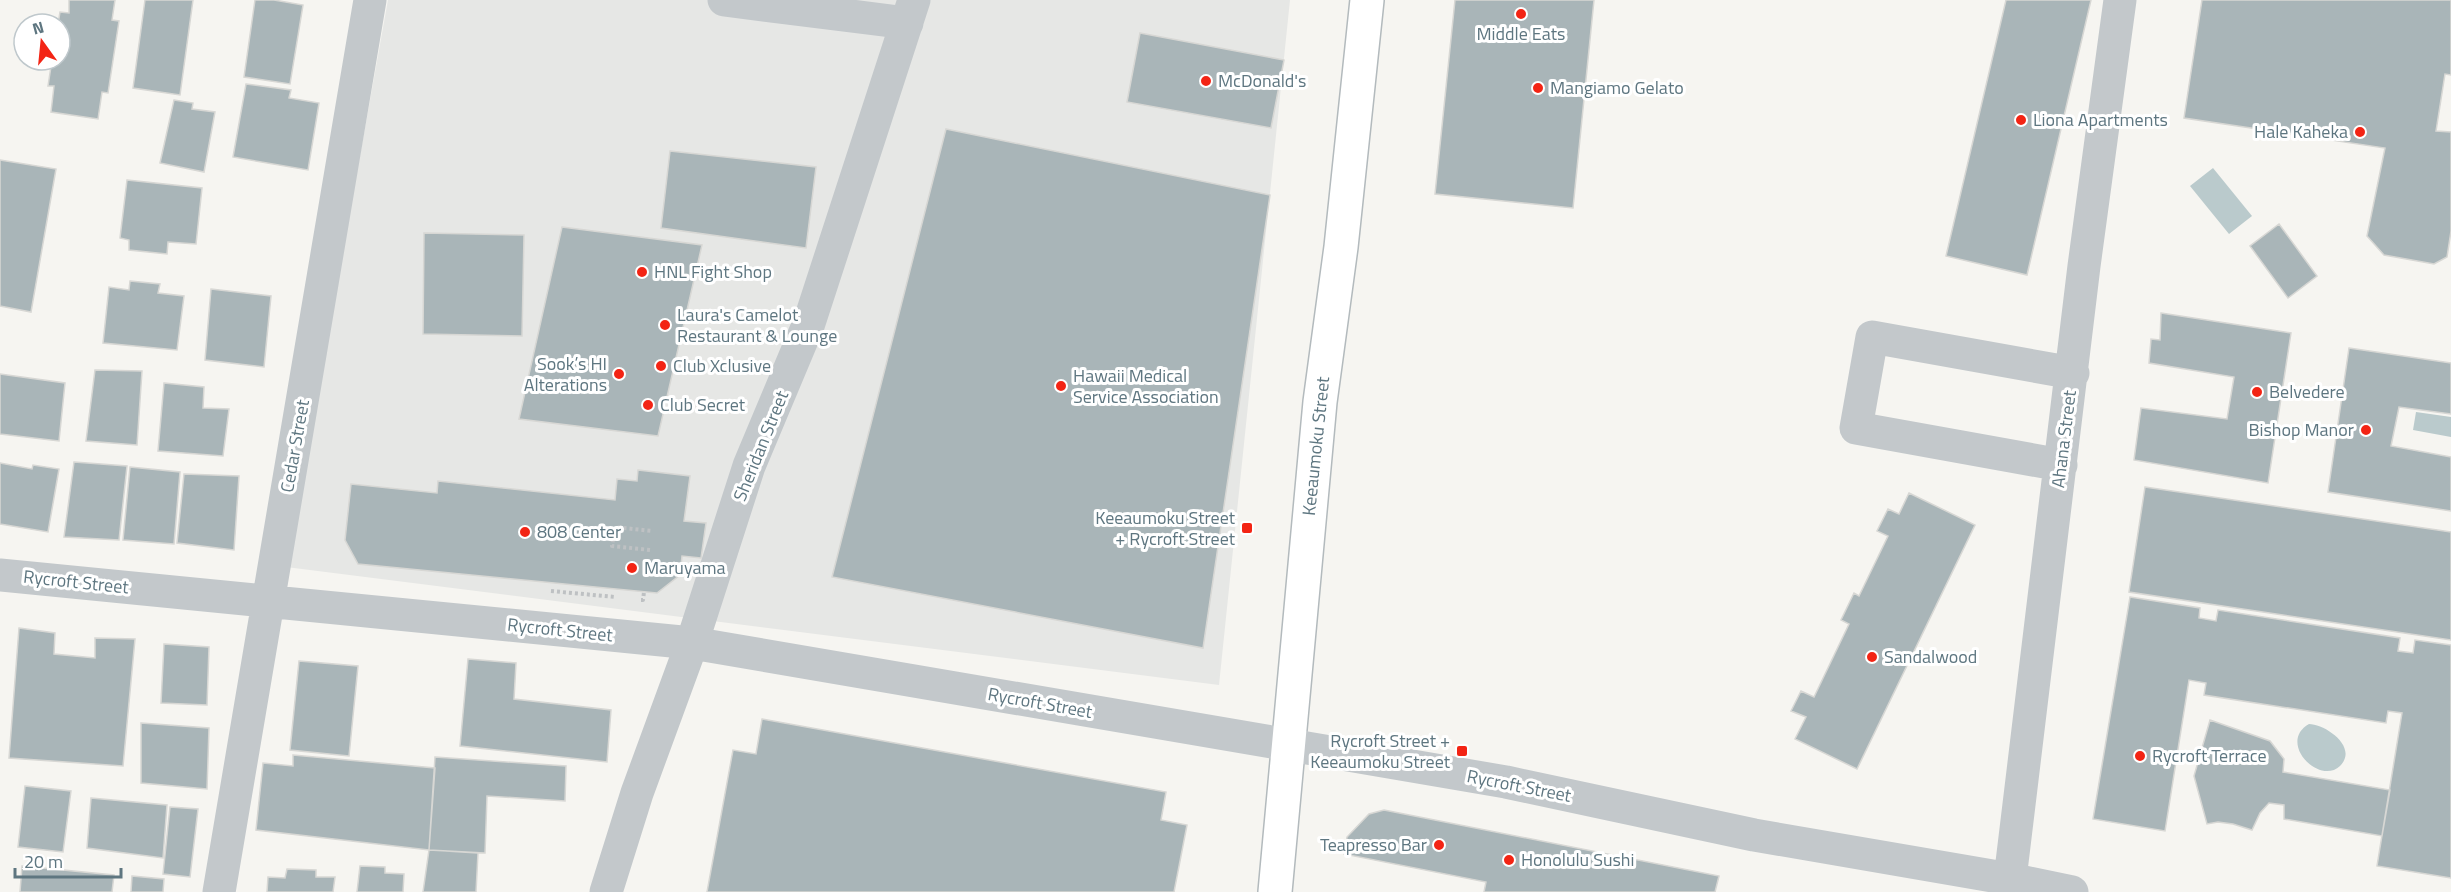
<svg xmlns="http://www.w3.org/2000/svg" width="2451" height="892" font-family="'Titillium Web',sans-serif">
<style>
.built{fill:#e6e7e5}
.water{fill:#bacacc}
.building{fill:#a9b5b8;stroke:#d7d7d4;stroke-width:1.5}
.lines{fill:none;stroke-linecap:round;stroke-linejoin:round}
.major-casing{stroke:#b3babd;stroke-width:36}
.path{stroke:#bec1c3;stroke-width:4;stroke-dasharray:3 3;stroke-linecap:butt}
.minor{stroke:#c3c8cb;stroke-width:33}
.major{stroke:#fff;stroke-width:33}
.poi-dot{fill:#f32414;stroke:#fff;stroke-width:2}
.labels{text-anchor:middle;stroke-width:6;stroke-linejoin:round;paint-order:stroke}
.poi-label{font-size:18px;fill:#5e7680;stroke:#fff;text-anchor:start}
.street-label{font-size:18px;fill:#5e7680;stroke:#fff}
</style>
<rect width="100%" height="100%" fill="#f6f5f1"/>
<path class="built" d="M388,0H1290L1219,685L286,567Z"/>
<path class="water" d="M2213,168L2252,216L2229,234L2190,186Z
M2416,412L2451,417V437L2413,430Z
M2309,724C2325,724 2359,747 2340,766C2319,786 2277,742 2309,724Z"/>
<path class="building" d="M69,0H115L112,20L119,21L108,93L102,92L98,119L51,112L54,86H48L52,60H60V24H58L60,12L69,13Z
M145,0H193L180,95L133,88Z
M255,0H274L303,5L290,84L244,77Z
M1455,0H1594L1573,208L1435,194Z
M2006,0H2091L2027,275L1946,256Z
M2202,0H2451V75L2445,74L2436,131L2451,132V231L2447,257L2434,264L2384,255L2367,236L2385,148L2184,118Z
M1140,33L1284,60L1271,128L1127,102Z
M246,84L291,90L289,98L319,103L308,170L233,157Z
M174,100L193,103L192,109L215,112L204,172L160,163Z
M946,129L1270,195L1203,648L832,577Z
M670,151L816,167L806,248L661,228Z
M0,160L56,169L31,312L0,306Z
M127,180L202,188L196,244L168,242L167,254L129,250V240L120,238Z
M2279,224L2317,276L2288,298L2250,246Z
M562,227L702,245L658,436L519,419Z
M424,233L524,235L522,336L423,334Z
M130,281L160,284L158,293L184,296L177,350L103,343L109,287L129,290Z
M211,289L271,296L264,367L205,360Z
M2161,313L2291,333L2268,483L2134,460L2141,408L2227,419L2234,377L2149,363L2151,339L2160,340Z
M2349,348L2451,363V414L2399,407L2391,446L2451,457V511L2328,492Z
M95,370L142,371L137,445L86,441Z
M0,374L65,383L59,441L0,434Z
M164,383L204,387L203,408L229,409L223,456L158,451Z
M74,462L127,466L119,540L64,537Z
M0,463L32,469L33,465L59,469L48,532L0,524Z
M130,467L180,472L174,544L123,540Z
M638,470L690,476L684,521L706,523L701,558L682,556L680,575L657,593L358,564L345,540L351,484L437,493L438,481L615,500L617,479L637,481Z
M184,474L239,476L234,550L177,543Z
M2145,487L2451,532V640L2129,592Z
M1909,493L1975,525L1857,769L1795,739L1806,717L1791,711L1801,691L1814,697L1849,624L1841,620L1854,593L1859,596L1888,536L1877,531L1888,509L1899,514Z
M2130,597L2200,608L2199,618L2216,621L2218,610L2400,638L2398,651L2413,653L2415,640L2451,645V878L2377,866L2402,713L2388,711L2386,723L2204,695L2206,683L2189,680L2165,831L2093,819Z
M19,628L55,633L54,654L95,658V638L135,639L123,766L9,758Z
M164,644L209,647L207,705L161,703Z
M468,659L516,663L514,699L611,710L607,762L460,746Z
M299,661L358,666L349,756L290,750Z
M762,719L1166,792L1161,820L1187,825L1174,892H707L733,750L756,754Z
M2210,720L2270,741L2284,759L2283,772L2390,790L2382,836L2284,819V805L2269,803L2260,813L2252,830L2233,824L2218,822L2207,824L2194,776Z
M141,723L209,728L207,789L141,783Z
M293,755L435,768L429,850L256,830L263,763L293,766Z
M435,757L566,766L565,801L487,796L485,853L429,850Z
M25,786L71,791L63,852L18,847Z
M91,798L167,805L163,858L87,848Z
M170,807L198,809L190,877L163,874Z
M1384,810L1719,876L1715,892H1484L1486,882L1344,854L1347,837L1369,814Z
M429,850L478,853L476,892H423Z
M22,866L114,875L112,892H20Z
M360,866L385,867V873L404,874L403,892H357Z
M287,869L316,870V877H335L333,892H267L268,877L285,878Z
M132,876L164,879L163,892H131Z"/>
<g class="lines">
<defs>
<path id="major" d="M1275,892L1320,402L1341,247L1367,0"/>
</defs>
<use href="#major" class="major-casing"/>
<path class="path" d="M650,550L612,546L615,527L652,531
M551,591L615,597
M641,600H643L644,592"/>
<path class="minor" d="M724,0L907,23
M2061,465L1856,428L1872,337L2073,373
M0,575L692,643L1506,782L1754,835L2010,879L2072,892
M2010,879L2084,266L2120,0
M219,892C268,594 321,298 370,0
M606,892L637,793L692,643L749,466L809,323L914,0"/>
<use href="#major" class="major"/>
</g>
<g class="poi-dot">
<circle cx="1521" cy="14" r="6"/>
<circle cx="1206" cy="81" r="6"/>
<circle cx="1538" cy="88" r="6"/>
<circle cx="2021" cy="120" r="6"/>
<circle cx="2360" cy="132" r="6"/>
<circle cx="642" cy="272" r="6"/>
<circle cx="665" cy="325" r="6"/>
<circle cx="661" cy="366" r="6"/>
<circle cx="619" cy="374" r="6"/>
<circle cx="1061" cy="386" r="6"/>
<circle cx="2257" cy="392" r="6"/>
<circle cx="648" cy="405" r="6"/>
<circle cx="2366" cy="430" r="6"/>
<rect x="1241" y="522" width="12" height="12" rx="3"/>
<circle cx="525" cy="532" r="6"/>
<circle cx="632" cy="568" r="6"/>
<circle cx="1872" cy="657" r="6"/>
<rect x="1456" y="745" width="12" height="12" rx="3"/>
<circle cx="2140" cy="756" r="6"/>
<circle cx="1439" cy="845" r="6"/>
<circle cx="1509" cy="860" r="6"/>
</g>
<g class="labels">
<g class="poi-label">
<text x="1521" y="40" text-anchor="middle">Middle Eats</text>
<text x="1218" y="87">McDonald's</text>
<text x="1550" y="94">Mangiamo Gelato</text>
<text x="2033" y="126">Liona Apartments</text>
<text x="2348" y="138" text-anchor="end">Hale Kaheka</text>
<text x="654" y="278">HNL Fight Shop</text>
<text x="677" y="321">Laura's Camelot<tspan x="677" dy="21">Restaurant &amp; Lounge</tspan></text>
<text x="607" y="370" text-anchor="end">Sook’s HI<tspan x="607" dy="21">Alterations</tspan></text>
<text x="673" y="372">Club Xclusive</text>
<text x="1073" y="382">Hawaii Medical<tspan x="1073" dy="21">Service Association</tspan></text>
<text x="2269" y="398">Belvedere</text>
<text x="660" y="411">Club Secret</text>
<text x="2354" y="436" text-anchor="end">Bishop Manor</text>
<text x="1235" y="524" text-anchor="end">Keeaumoku Street<tspan x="1235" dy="21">+ Rycroft Street</tspan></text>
<text x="537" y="538">808 Center</text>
<text x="644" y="574">Maruyama</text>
<text x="1884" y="663">Sandalwood</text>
<text x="1450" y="747" text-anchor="end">Rycroft Street +<tspan x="1450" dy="21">Keeaumoku Street</tspan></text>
<text x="2152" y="762">Rycroft Terrace</text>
<text x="1427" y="851" text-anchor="end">Teapresso Bar</text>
<text x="1521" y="866">Honolulu Sushi</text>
</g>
<g class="street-label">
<text transform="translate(2064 439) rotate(-83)" y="6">Ahana Street</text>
<text transform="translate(295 446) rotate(-80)" y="6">Cedar Street</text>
<text transform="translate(761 446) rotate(-68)" y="6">Sheridan Street</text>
<text transform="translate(1316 446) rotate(-84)" y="6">Keeaumoku Street</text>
<text transform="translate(76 582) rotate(6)" y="6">Rycroft Street</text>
<text transform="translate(560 630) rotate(6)" y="6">Rycroft Street</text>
<text transform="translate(1040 703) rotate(10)" y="6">Rycroft Street</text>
<text transform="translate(1519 786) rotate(11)" y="6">Rycroft Street</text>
</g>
</g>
<g transform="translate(42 42) rotate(345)"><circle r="28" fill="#ffffff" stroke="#bfc8cc" stroke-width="1.5"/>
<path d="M0-4.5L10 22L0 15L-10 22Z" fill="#f32414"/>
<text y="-9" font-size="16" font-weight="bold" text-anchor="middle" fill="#5e7680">N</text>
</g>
<path d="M15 868v9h106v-9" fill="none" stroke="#5e7680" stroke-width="3"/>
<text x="24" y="868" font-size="18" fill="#5e7680" stroke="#ffffff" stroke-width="4.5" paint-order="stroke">20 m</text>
</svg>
